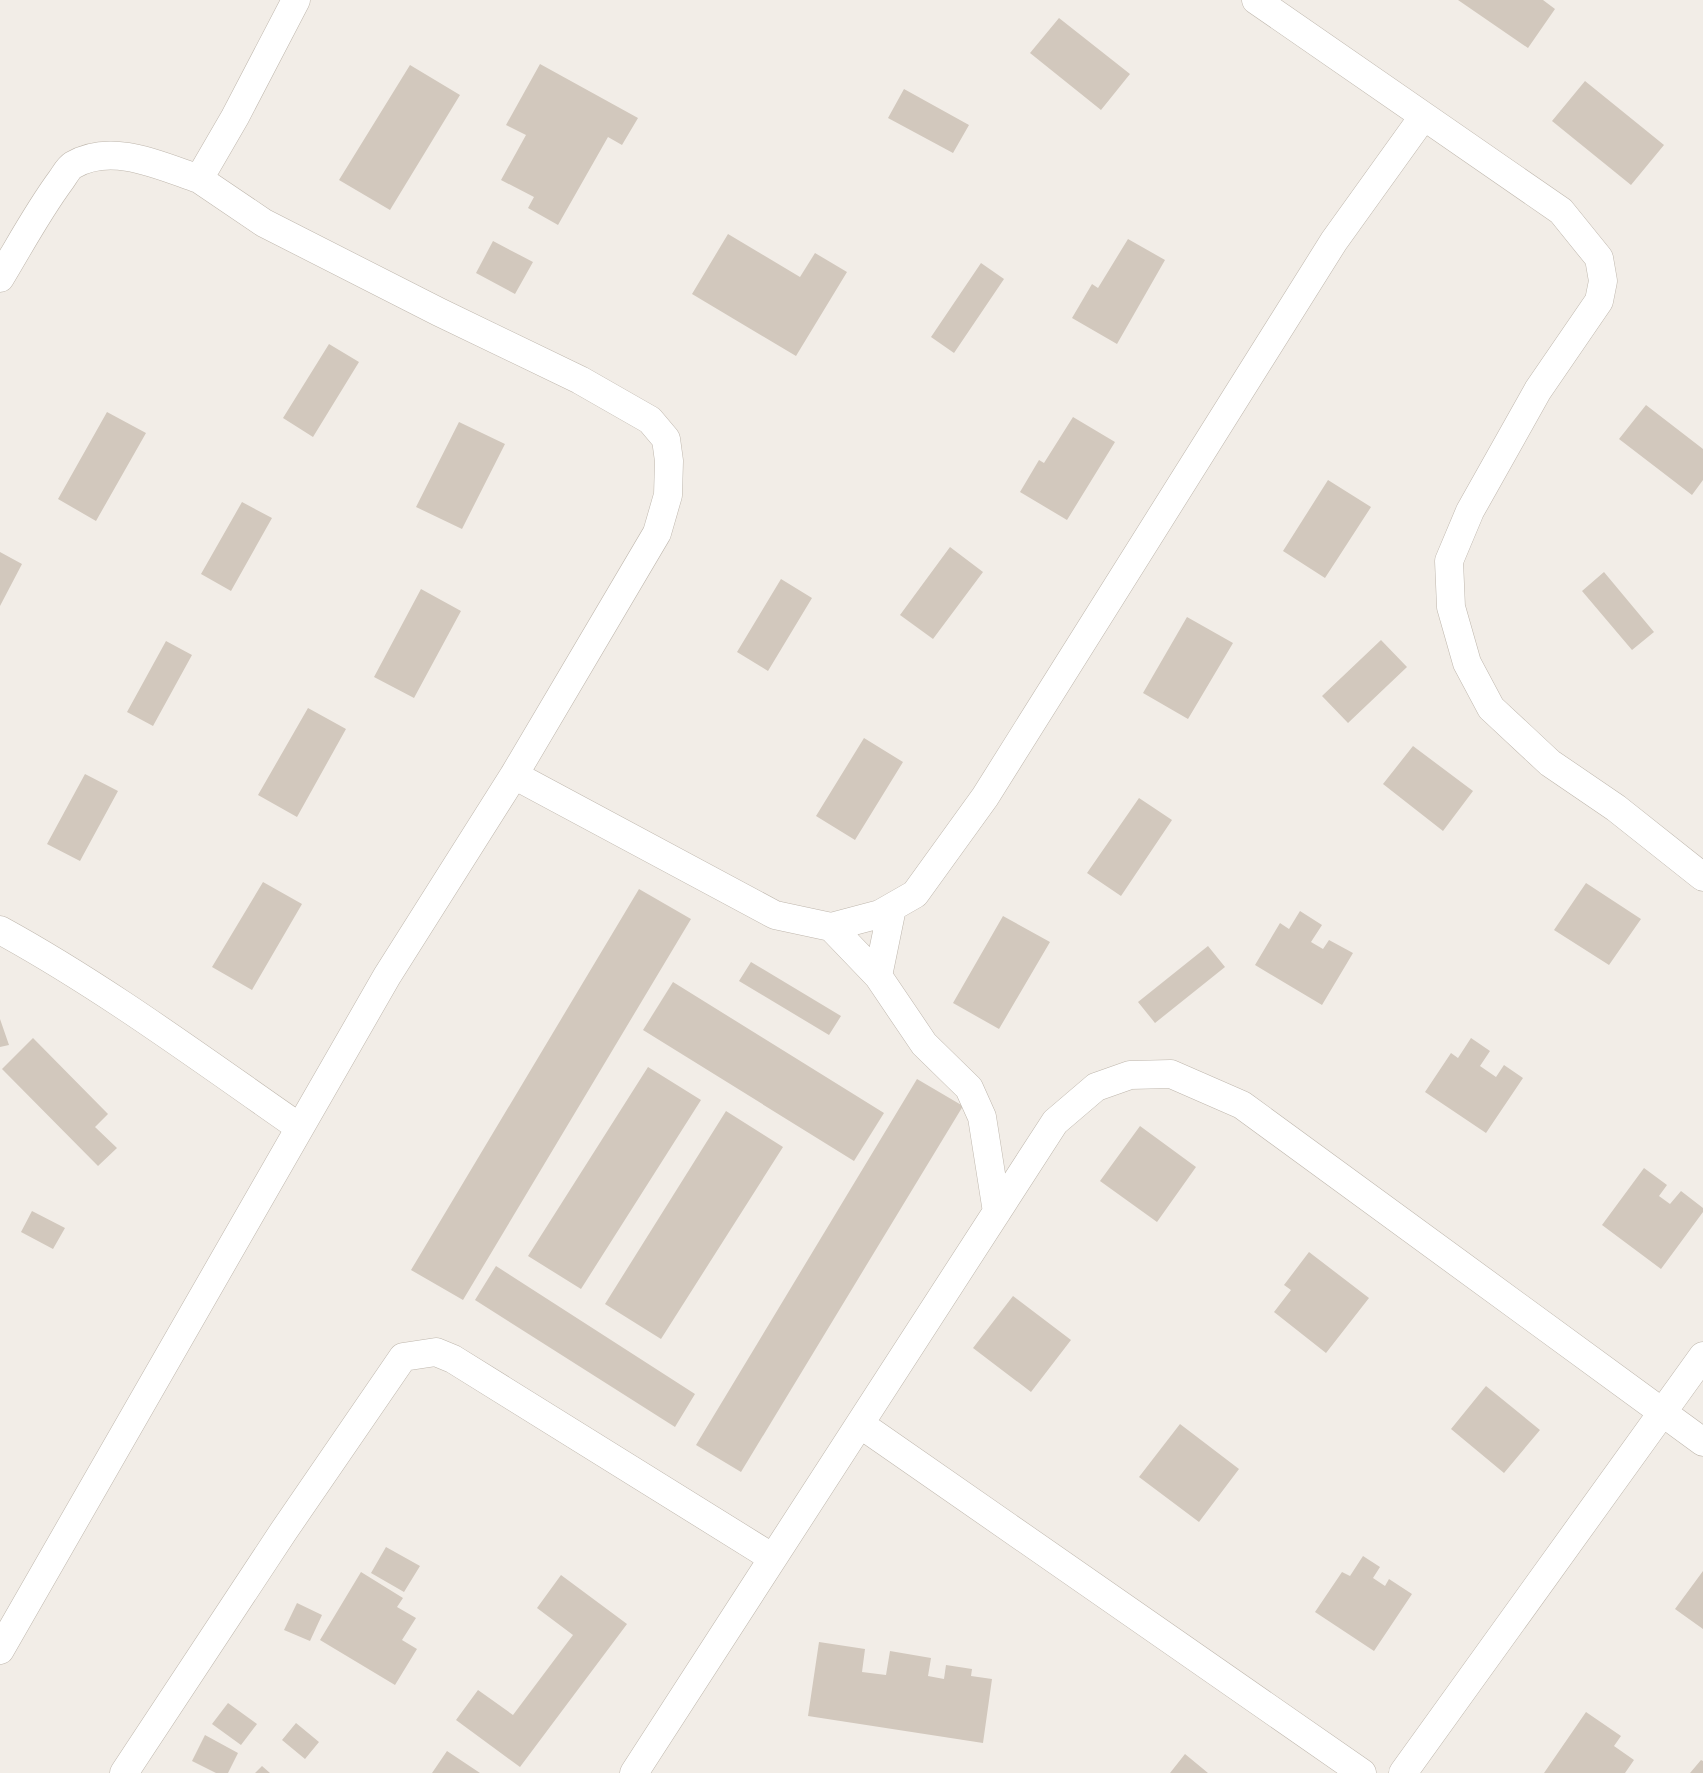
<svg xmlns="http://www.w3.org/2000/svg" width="1703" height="1773" font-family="'Titillium Web',sans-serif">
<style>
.building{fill:#d2c8bd}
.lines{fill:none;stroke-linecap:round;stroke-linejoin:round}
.minor-casing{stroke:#bfb7ad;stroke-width:29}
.minor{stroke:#fff;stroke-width:28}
</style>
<rect width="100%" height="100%" fill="#f2ede7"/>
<path class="building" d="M1458,0H1543L1555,9L1528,48Z
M1059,18L1130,74L1101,110L1030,53Z
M540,64L638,118L622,145L608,137L558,225L528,208L534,197L501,180L526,135L506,125Z
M410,65L460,95L390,210L339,180Z
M1585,81L1664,145L1631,185L1552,121Z
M904,89L969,125L953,153L888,118Z
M728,234L800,277L815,253L847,272L796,356L692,294Z
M1128,239L1165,260L1117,344L1072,318L1092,284L1098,288Z
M493,241L533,262L515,294L476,273Z
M981,263L1004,279L954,353L931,337Z
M329,344L359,362L313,437L283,418Z
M1646,405L1703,449V480L1692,495L1619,439Z
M107,412L146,433L96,521L58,499Z
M1073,417L1115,442L1067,520L1020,492L1039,460L1044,463Z
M459,422L505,444L462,529L416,507Z
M1328,480L1371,507L1325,578L1283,551Z
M242,502L272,518L231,591L201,574Z
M950,547L983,572L933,639L900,615Z
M0,552L22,564L0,606Z
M1604,572L1654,632L1632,650L1582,591Z
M781,579L812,598L768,671L737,652Z
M421,589L461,611L414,698L374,677Z
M1187,617L1233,643L1188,719L1143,693Z
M1381,640L1407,667L1348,723L1322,696Z
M166,641L192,655L153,726L127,712Z
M308,708L346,729L297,817L258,795Z
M864,738L903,762L855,840L816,816Z
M1413,746L1473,791L1443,831L1383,784Z
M85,774L118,791L80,861L47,844Z
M1139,798L1172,820L1121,896L1087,873Z
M263,882L302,904L252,990L212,967Z
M1586,883L1641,919L1609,965L1554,930Z
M639,889L691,919L463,1300L411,1270Z
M1300,911L1322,925L1311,942L1323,949L1329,940L1353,953L1322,1005L1255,965L1280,923L1289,929Z
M1003,916L1050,942L999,1029L953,1003Z
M1208,946L1225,967L1155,1023L1138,1002Z
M751,962L841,1016L829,1035L739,981Z
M673,982L884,1113L854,1161L643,1030Z
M0,1019L9,1045L0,1047Z
M33,1038L108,1114L95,1127L117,1148L98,1166L2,1069Z
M1471,1038L1490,1051L1480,1066L1496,1077L1504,1065L1523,1078L1486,1133L1425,1092L1451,1053L1458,1058Z
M648,1067L701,1100L581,1289L528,1256Z
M917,1079L963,1106L741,1472L696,1445Z
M726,1111L783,1147L661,1339L605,1304Z
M1140,1126L1196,1167L1157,1222L1100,1181Z
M1644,1168L1667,1185L1659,1196L1670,1204L1681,1191L1703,1208V1212L1661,1269L1602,1225Z
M32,1211L65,1228L53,1249L21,1232Z
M1309,1252L1369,1298L1326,1353L1274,1312L1291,1290L1284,1285Z
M496,1266L695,1394L675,1427L475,1300Z
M1013,1296L1071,1340L1031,1392L973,1348Z
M1486,1386L1540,1430L1504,1473L1451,1429Z
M1180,1424L1239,1469L1199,1522L1139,1477Z
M386,1547L420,1566L404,1592L371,1573Z
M1363,1556L1380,1567L1373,1578L1385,1586L1389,1579L1412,1594L1374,1651L1315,1612L1342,1572L1350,1576Z
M1703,1571V1629L1675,1609Z
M361,1572L403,1598L397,1607L416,1618L402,1640L417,1649L395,1685L320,1640Z
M561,1575L627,1624L520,1767L456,1720L478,1690L513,1715L573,1635L537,1608Z
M297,1603L322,1615L310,1641L284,1630Z
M819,1642L865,1649L862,1672L886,1675L890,1651L931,1658L928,1676L944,1679L946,1665L972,1669L971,1676L992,1679L983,1743L808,1716Z
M228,1703L257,1724L241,1745L212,1724Z
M1586,1712L1621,1736L1614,1746L1634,1760L1625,1773H1544Z
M296,1723L319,1742L305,1759L282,1740Z
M205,1735L238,1753L228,1773H216L192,1761Z
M447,1751L480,1773H432Z
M1185,1754L1208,1773H1170Z
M1701,1760L1703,1761V1773H1690Z
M262,1766L270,1773H255Z"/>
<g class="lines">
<defs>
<path id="minor" d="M296,0L235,117L199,179L264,223L439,312L580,380L650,420L666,439L669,461L668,495L657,533L514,775
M1256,0L1561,211L1599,258L1603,281L1599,301L1538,390L1470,511L1449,561L1451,607L1467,663L1491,708L1550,763L1616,808L1703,877
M0,278C20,245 38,211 61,180C64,176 68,168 73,165C112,142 161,166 199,179
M831,927L878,976L924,1044L969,1088L982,1117L997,1212
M0,930C104,987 201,1059 299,1127
M878,976L892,908
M860,1424L1362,1773
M0,1650L387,976L514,775L775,915L831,927L880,914L915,894L985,797L1334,241L1423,117
M124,1773L283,1532L403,1357L436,1352L453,1359L773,1558
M634,1773L1055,1122L1096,1087L1130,1075L1171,1074L1242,1105L1703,1442
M1403,1773L1703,1356"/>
</defs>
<use href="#minor" class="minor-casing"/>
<use href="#minor" class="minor"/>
</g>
</svg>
